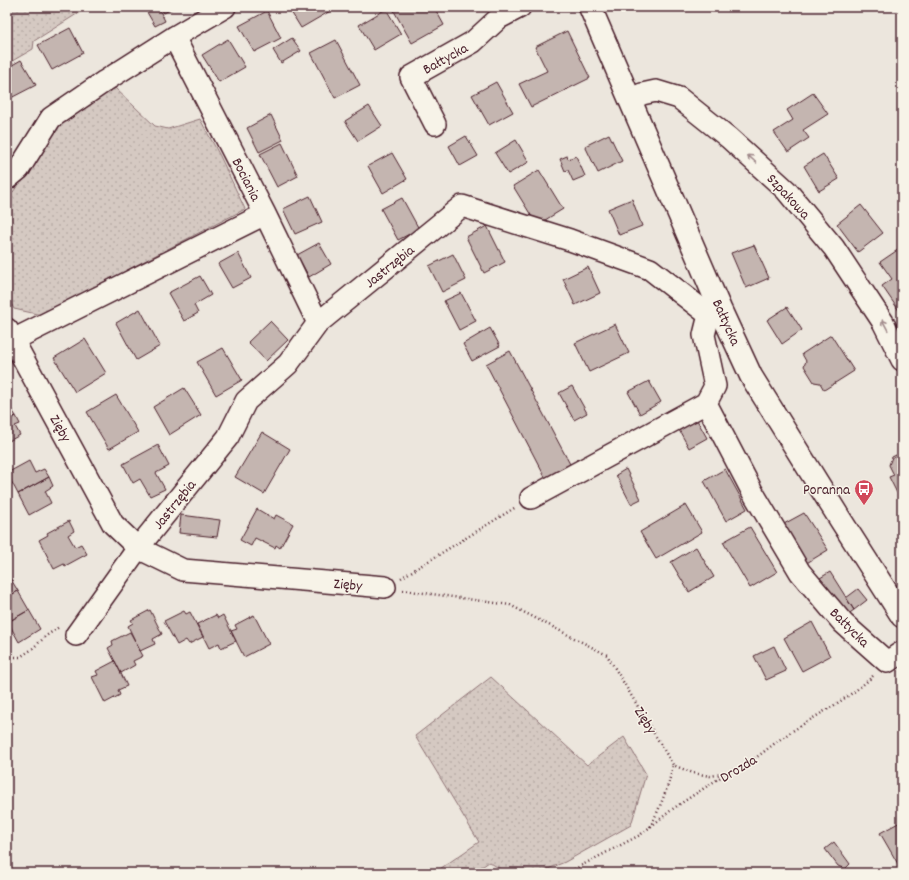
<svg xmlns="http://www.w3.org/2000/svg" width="909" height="880" font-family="Dekko,sans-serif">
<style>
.green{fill:url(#green-dots);stroke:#907476}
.building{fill:#c4b5b0;stroke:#4a1f2b}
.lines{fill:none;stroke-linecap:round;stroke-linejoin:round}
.minor-casing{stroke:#4a1f2b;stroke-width:24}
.major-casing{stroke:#4a1f2b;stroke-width:25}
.path{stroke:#4a1f2b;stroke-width:2.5;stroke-dasharray:1 3;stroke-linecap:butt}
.minor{stroke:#f7f3e8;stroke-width:21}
.major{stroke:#f7f3e8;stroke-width:22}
.oneway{stroke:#a0898a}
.labels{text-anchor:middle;stroke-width:3;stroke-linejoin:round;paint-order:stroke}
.street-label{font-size:15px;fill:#4a1f2b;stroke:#f7f3e8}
.poi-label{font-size:15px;fill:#4a1f2b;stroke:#f7f3e8;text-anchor:end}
</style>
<defs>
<pattern id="green-dots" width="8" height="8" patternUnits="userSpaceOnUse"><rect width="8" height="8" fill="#d5c9c2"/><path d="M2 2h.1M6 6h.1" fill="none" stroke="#b8aca7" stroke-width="1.8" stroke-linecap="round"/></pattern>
</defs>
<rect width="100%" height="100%" fill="#ece6dd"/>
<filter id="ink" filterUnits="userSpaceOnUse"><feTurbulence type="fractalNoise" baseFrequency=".025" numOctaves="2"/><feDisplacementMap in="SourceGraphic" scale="8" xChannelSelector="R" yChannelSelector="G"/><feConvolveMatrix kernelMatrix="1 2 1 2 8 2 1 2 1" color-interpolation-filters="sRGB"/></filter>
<g filter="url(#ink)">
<path class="green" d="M7,7H88L34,41L33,49L7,64Z
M115,88L155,126L168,129L200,119L220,156L245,209L129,269L105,288L46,316L14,309L7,296V197L13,192L68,114Z
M491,677L587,765L624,737L646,774L631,825L565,862L538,873H507L489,862L473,873H434L479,842L415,736Z"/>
<path class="building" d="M144,7H158L165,21L155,26Z
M160,7H175L164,13Z
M288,7H331L332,10L301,28Z
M401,7H434L444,25L412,43L394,11Z
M386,9L401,34L374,50L359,25Z
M267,11L281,38L254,52L239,26Z
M70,28L83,53L52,70L38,45Z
M567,31L590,78L531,107L519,84L547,71L535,47Z
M292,38L301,51L281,63L273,50Z
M228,39L245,67L219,82L202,55Z
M336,40L360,85L335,98L311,53Z
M21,60L36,85L7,100V68Z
M496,82L513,112L489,125L472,95Z
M813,93L828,114L803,130L809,138L788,152L774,132L793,120L787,110Z
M369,106L382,126L358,141L345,121Z
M271,115L283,140L259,152L247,128Z
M609,134L622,161L598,173L585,146Z
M466,136L478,156L460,166L449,146Z
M516,140L529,162L508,174L495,153Z
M282,143L298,176L277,187L260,154Z
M392,153L407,179L383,193L368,166Z
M823,154L839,179L819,191L804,166Z
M567,156L568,159L576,156L585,176L573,181L568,170L565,171L560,159Z
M539,170L563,209L537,225L513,186Z
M310,196L322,222L295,234L283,209Z
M402,198L419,229L398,240L381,209Z
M632,199L642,226L619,235L608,209Z
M861,205L883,233L858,252L837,224Z
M487,226L505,262L484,273L466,237Z
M319,243L331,264L309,277L297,255Z
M754,245L769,278L746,288L731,253Z
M902,247V315L882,286L892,279L880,262Z
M238,253L251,278L232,288L218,264Z
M453,254L466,280L442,292L429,266Z
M588,267L600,293L575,305L563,279Z
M200,276L211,295L194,305L198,313L184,321L168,293Z
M461,293L476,321L459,330L444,301Z
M787,307L802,330L782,344L767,320Z
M140,309L160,346L136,360L116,323Z
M270,321L288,340L266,361L248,342Z
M615,324L629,353L589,372L575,343Z
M490,328L500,346L472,361L463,344Z
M831,335L854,371L824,390L820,383L814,382L804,366L806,361L802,354Z
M85,339L106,373L75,392L54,358Z
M223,348L242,380L216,395L197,362Z
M510,351L571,466L546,479L486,364Z
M649,381L661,402L640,414L628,392Z
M572,386L587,413L574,420L559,393Z
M184,388L201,415L169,435L153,407Z
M116,395L138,432L109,449L87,412Z
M11,409L16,416L7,421V411Z
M16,416L20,424L15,426L20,435L7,442V421Z
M697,420L707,438L689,448L679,430Z
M262,432L290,449L264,494L235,477Z
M158,445L169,466L156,473L165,489L150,496L140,479L133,483L123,464Z
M896,455L902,457V490L897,493L889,477L894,475L889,465L892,457Z
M29,461L35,473L44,469L49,477L18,494L7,473Z
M626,469L641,499L631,504L616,475Z
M725,469L747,509L726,521L704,481Z
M49,477L53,486L45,491L51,503L29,515L18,494Z
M686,505L702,532L656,559L640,532Z
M257,509L274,519L276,515L293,524L280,548L276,545L275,548L255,538L251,546L240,540Z
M804,513L828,550L805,564L782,525Z
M181,515L220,520L217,537L179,533Z
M69,521L74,531L68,535L75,547L81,544L87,554L65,566L64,564L54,569L39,540L48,535L47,533Z
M750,527L777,572L750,588L723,542Z
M696,547L714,577L689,592L671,562Z
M830,572L854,610L844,617L820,578Z
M7,573L18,591L7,597Z
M858,589L867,600L854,610L846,598Z
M18,591L29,610L8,622L7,620V597Z
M29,610L40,629L19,642L8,622Z
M150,610L162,634L153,639L155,644L140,651L128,626L133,623L131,620Z
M184,611L186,614L190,612L203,637L189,644L186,640L177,645L164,621Z
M216,615L218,618L223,615L236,641L221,648L219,643L209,648L197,624Z
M254,615L269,644L244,657L231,631L237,629L235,625Z
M812,622L830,656L802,671L784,638Z
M130,632L143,656L133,661L135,665L121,673L108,648L113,645L112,641Z
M774,646L786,671L766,680L754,656Z
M115,661L127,686L118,690L120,695L105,703L92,677L98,675L96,671Z
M902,821V862L898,864L880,833Z
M834,842L850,864L845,869L838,866L825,849Z"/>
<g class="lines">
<defs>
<path id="minor" d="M174,37L265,214L318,323
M630,100L642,94L656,91L679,98L729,138L786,190L834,248L883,322L902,360
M435,124L411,77L473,42L499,18L520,7
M7,179L19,169L51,118L105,81L174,37L225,7
M7,329L113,524L138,548L183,570L385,587
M13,340L265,214
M706,403L752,491L800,572L843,623L887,662L902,652
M531,498L706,403L715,386L704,335L709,315
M76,635L138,548L228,437L246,401L288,364L318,323L462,206L570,240L650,269L709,315L720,309"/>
<path id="major" d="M590,7L720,309L751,376L840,519L902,616"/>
</defs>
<use href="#minor" class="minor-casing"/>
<use href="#major" class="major-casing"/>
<path class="path" d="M401,578L516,507
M403,590L510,605L607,655L673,765L693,773L710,776L717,775L730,771
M7,657H20L31,650L46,636L59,627
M650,827C660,808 669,786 673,765
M567,873L640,835L674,808L730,771C752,764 767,748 785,736C814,716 848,700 874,675"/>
<use href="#minor" class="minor"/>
<use href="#major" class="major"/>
</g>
<defs><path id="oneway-shaft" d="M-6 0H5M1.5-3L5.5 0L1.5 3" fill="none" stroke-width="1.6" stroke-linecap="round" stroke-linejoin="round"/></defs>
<g class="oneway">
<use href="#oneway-shaft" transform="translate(752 159) rotate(-138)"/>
<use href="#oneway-shaft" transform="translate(885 325) rotate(-118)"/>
</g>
</g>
<defs>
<symbol id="bus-pin" viewBox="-11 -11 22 30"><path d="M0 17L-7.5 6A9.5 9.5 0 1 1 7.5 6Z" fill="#d1495b" stroke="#f7f3e8"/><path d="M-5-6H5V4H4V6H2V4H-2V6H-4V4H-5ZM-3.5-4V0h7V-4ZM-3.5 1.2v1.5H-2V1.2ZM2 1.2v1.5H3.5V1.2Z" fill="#fff"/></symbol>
</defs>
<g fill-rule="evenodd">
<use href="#bus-pin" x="853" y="478" width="22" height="30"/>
</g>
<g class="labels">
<g class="street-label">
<text transform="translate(445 58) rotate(-29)" y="5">Bałtycka</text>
<text transform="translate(247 179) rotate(63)" y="5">Bociania</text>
<text transform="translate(789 196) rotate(47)" y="5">Szpakowa</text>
<text transform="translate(389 266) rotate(-39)" y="5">Jastrzębia</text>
<text transform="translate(727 322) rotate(66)" y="5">Bałtycka</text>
<text transform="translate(61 428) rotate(61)" y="5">Zięby</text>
<text transform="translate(174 504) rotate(-51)" y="5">Jastrzębia</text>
<text transform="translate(348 584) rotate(5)" y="5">Zięby</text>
<text transform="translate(850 627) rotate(45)" y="5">Bałtycka</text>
<text transform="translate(646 720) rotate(59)" y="5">Zięby</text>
<text transform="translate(738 768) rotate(-31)" y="5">Drozda</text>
</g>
<g class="poi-label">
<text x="850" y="494">Poranna</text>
</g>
</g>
<rect width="909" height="880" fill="none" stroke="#f7f3e8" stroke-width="24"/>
<rect x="12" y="12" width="885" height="856" fill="none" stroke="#4a1f2b" stroke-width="1.5" filter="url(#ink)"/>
</svg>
